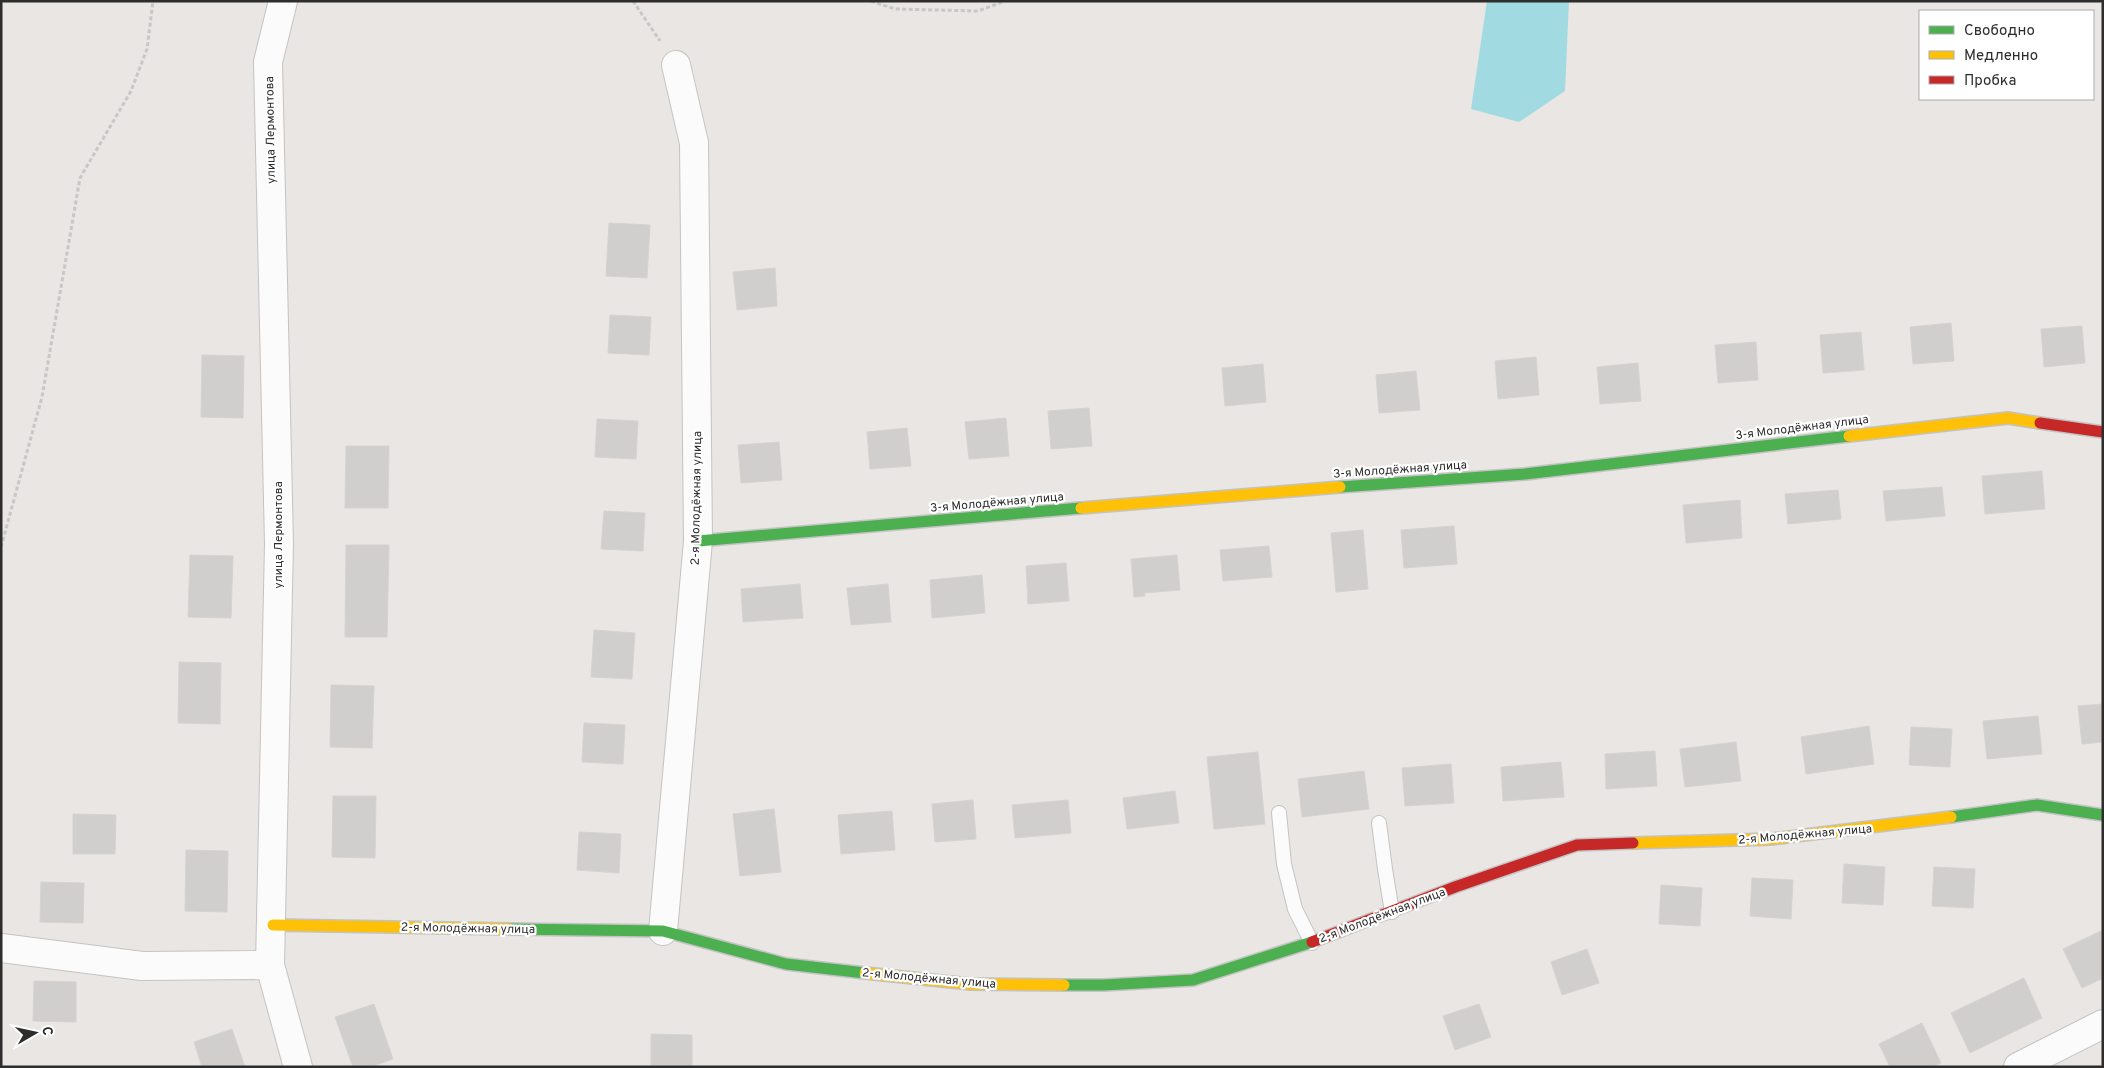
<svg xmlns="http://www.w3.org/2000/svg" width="2104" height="1068" font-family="Overpass,sans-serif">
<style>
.water{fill:#a1dbe1}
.building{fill:#d1cfcd;stroke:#d5d2d0}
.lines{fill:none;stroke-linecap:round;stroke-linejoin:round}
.lane-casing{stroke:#c4c3c4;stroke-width:16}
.street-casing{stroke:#c4c3c4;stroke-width:30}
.fast-casing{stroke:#c4c3c4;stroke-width:14}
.slow-casing{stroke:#c4c3c4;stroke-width:14}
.jam-casing{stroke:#c4c3c4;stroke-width:14}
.path{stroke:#c7c7c7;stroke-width:3;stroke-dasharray:4 2.5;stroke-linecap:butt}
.lane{stroke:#fcfbfb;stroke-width:14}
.street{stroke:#fcfbfb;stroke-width:28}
.fast{stroke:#4caf50;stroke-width:11}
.slow{stroke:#ffc107;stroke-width:11}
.jam{stroke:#c62828;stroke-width:11}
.labels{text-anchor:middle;stroke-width:4.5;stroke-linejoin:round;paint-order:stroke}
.street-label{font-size:12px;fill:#2d2d2d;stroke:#fff}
</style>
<rect width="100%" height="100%" fill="#e9e6e4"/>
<path class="water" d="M1487,1H1569L1565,91L1519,122L1471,109Z"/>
<path class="building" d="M609,223L650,225L647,278L606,276Z
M775,268L777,306L737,310L733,272Z
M610,315L651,317L649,355L608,353Z
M1951,323L1954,361L1913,364L1910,327Z
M2082,326L2085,363L2044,367L2041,329Z
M1861,332L1864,370L1823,373L1820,335Z
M1756,342L1758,380L1718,383L1715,345Z
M202,355L244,356L243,418L201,417Z
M1536,357L1539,395L1498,399L1495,361Z
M1638,363L1641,401L1600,404L1597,367Z
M1263,364L1266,402L1225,406L1222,368Z
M1416,371L1420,410L1379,413L1376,375Z
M1089,408L1092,446L1051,449L1048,411Z
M1006,418L1009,456L969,459L965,422Z
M597,419L638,421L636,459L595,457Z
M907,428L911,466L870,469L867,432Z
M779,442L782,480L741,483L738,445Z
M346,446H389L388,508H345Z
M2042,471L2045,509L1985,514L1982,476Z
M1942,487L1945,516L1886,521L1883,491Z
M1838,490L1841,519L1788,524L1785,494Z
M1740,500L1742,538L1686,543L1683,505Z
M604,511L645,513L643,551L601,549Z
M1454,526L1457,564L1404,568L1401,530Z
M1363,530L1368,589L1336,592L1331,533Z
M346,545H389L387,637H345Z
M1269,546L1272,577L1223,581L1220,550Z
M190,555L233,556L231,618L188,617Z
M1177,555L1180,590L1144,593L1145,596L1134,597L1131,559Z
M1066,563L1069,601L1028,604L1026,566Z
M982,575L985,613L932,618L930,580Z
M800,584L803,618L743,622L741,589Z
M888,584L891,622L851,625L847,588Z
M594,630L635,633L632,679L591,677Z
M179,662L221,663L220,724L178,723Z
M331,685L374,686L372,748L330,747Z
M2103,704V742L2082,744L2078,706Z
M2038,716L2042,754L1987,759L1983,721Z
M584,723L625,725L623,764L582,762Z
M1869,726L1874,764L1806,774L1801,737Z
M1911,727L1952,729L1950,767L1909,765Z
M1736,742L1741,781L1685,787L1680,749Z
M1655,751L1657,786L1606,789L1605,754Z
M1258,752L1265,824L1214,829L1207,757Z
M1561,762L1564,797L1503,801L1501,767Z
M1451,764L1454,803L1405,806L1402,768Z
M1364,771L1369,809L1302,817L1298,779Z
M1175,791L1179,823L1127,829L1123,798Z
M333,796H376L375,858L332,857Z
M973,800L976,839L935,842L932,804Z
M1068,800L1071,833L1015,838L1012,805Z
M774,809L781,872L740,876L733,814Z
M892,811L895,850L841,854L838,815Z
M73,814L116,815L115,854H73Z
M579,832L621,834L619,873L577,870Z
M186,850L228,851L227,912L185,911Z
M1844,864L1885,867L1883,905L1842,903Z
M1934,867L1975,869L1973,908L1932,906Z
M1752,878L1793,880L1791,919L1750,916Z
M41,882L84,883L83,923L40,922Z
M1661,885L1702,888L1700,926L1659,924Z
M2103,930V978L2082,988L2063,949Z
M1587,949L1599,983L1562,995L1551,962Z
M2024,978L2042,1018L1970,1053L1951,1013Z
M34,981L76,982V1022L33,1021Z
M374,1004L393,1059L370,1067H353L335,1017Z
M1479,1004L1491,1037L1455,1050L1443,1016Z
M1922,1023L1941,1063L1932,1067H1890L1879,1044Z
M232,1029L245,1067H202L194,1042Z
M651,1034L692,1035V1067H651Z"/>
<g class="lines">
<defs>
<path id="lane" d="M1279,813L1284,864L1295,909L1312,943
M1379,823L1385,869L1392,912"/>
<path id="street" d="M283,1L268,62L279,544L270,965L298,1067
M663,931L698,541L694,143L676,65
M1,948L142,966L270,965
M2018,1067L2103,1024"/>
<path id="fast" d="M1340,487L1525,474L1849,436
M698,541L1081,508
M1951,817L2037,805L2103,815
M509,929L663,931L786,964L865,973
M1064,985H1104L1193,980L1312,942"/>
<path id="slow" d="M1849,436L2008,418L2040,423
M1081,508L1340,487
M1633,843L1772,839L1951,817
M273,925L509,929
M865,973L970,984L1064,985"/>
<path id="jam" d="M2040,423L2103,432
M1312,942L1455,887L1577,845L1633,843"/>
</defs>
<use href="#lane" class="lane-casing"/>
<use href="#street" class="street-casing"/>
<use href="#fast" class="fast-casing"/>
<use href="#slow" class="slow-casing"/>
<use href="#jam" class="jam-casing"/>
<path class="path" d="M633,1L660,41
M871,1L895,9L978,11L1005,1
M1,547L42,397L80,178L131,91L147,49L153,1"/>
<use href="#lane" class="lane"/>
<use href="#street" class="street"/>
<use href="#fast" class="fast"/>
<use href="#slow" class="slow"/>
<use href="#jam" class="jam"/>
</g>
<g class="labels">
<g class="street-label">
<text transform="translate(270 130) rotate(-91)" y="4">улица Лермонтова</text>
<text transform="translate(1802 427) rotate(-7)" y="4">3-я Молодёжная улица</text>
<text transform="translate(1400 469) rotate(-4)" y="4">3-я Молодёжная улица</text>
<text transform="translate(696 498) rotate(-89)" y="4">2-я Молодёжная улица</text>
<text transform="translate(997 502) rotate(-5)" y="4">3-я Молодёжная улица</text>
<text transform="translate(278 535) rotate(-90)" y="4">улица Лермонтова</text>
<text transform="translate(1805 834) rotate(-5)" y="4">2-я Молодёжная улица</text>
<text transform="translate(1382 915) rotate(-21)" y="4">2-я Молодёжная улица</text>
<text transform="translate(468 928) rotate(1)" y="4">2-я Молодёжная улица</text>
<text transform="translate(929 978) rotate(5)" y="4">2-я Молодёжная улица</text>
</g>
</g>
<rect width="2104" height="1068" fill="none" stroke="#2d2d2d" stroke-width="5"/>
<rect x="1919" y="10" width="175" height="90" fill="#ffffff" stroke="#ababab"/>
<rect x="1929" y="26" width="25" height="8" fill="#4caf50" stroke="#ababab"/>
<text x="1964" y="35" font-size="15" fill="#2d2d2d">Свободно</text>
<rect x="1929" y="51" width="25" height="8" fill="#ffc107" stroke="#ababab"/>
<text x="1964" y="60" font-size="15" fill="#2d2d2d">Медленно</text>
<rect x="1929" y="76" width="25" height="8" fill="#c62828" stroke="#ababab"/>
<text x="1964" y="85" font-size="15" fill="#2d2d2d">Пробка</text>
<g transform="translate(35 1033) rotate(81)" stroke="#ffffff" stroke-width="4" paint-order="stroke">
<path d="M0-4L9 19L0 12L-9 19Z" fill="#2d2d2d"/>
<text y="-8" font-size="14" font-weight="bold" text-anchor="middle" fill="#2d2d2d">С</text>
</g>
</svg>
